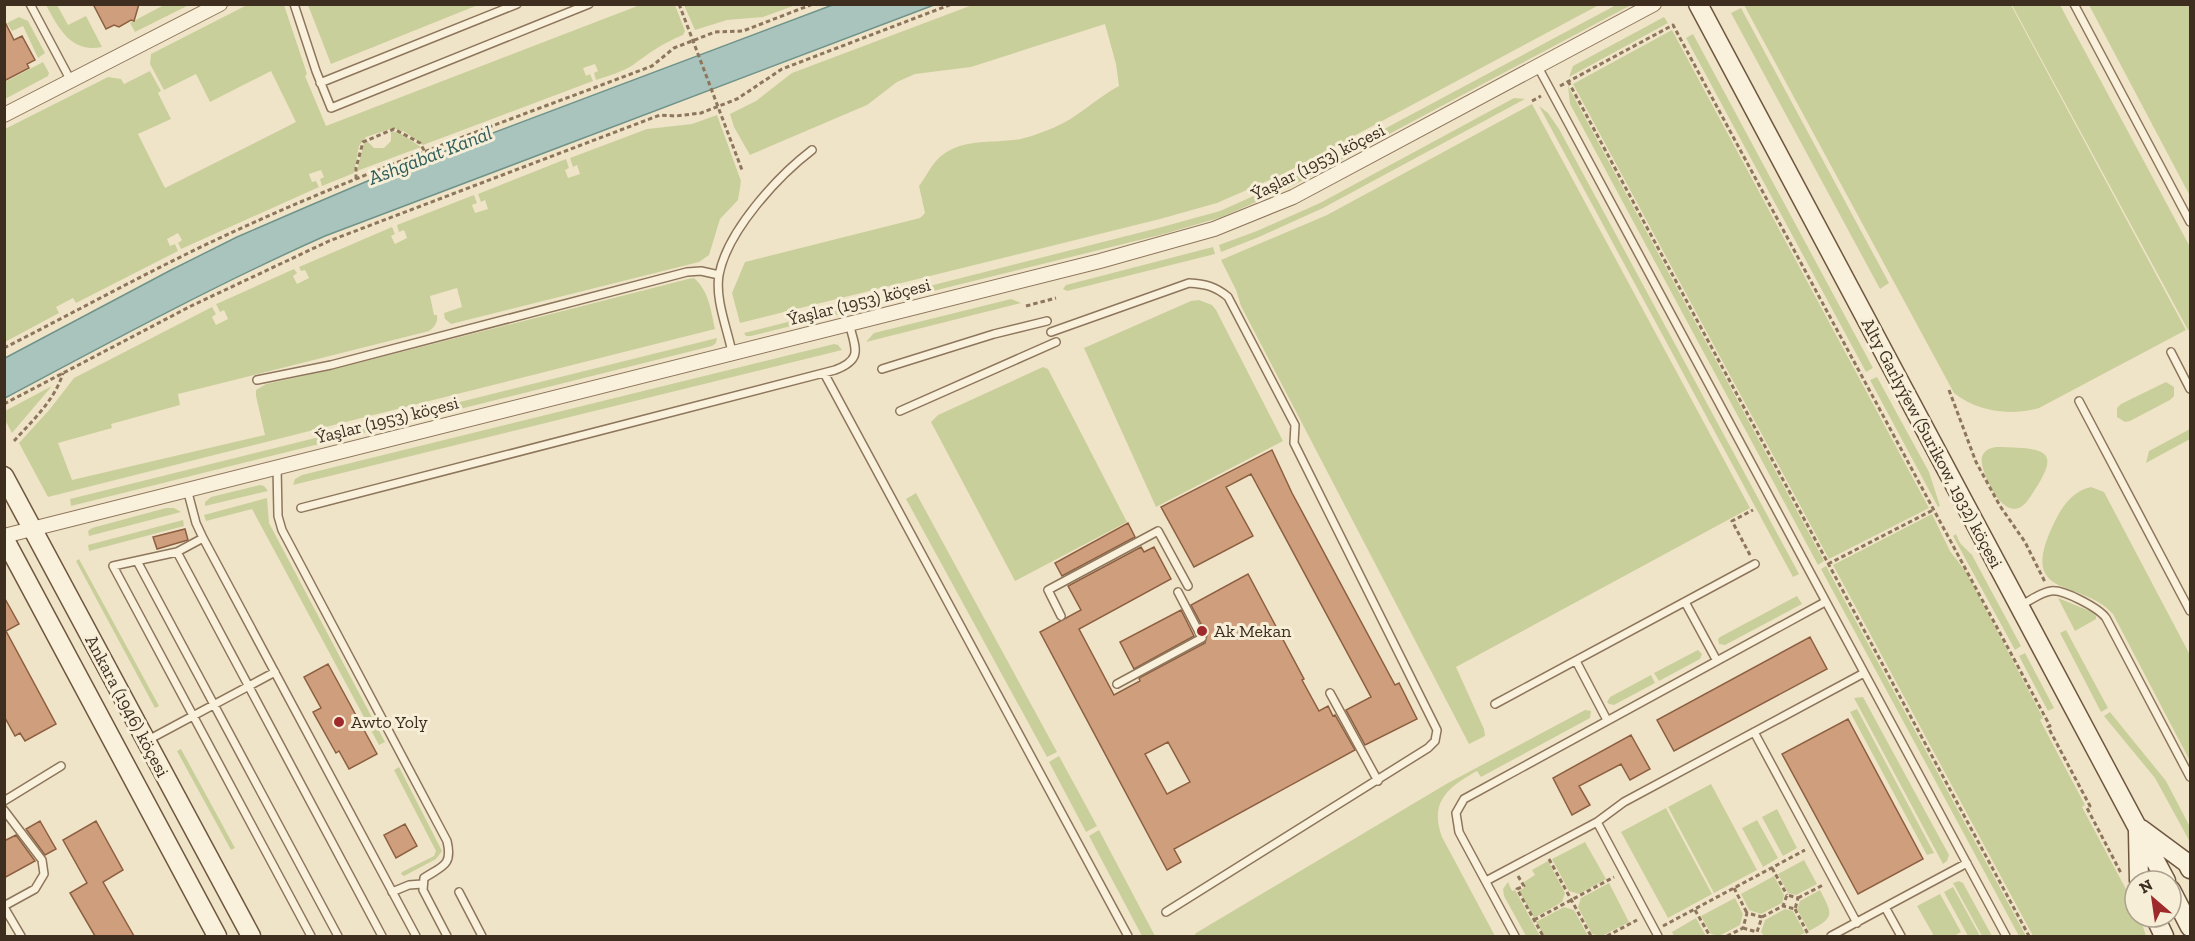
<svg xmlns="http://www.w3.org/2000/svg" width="2195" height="941" font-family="'Zilla Slab',serif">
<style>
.green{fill:#c9cf9b}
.water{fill:#a9c4bc;stroke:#6f938a;stroke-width:1.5}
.building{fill:#cf9f7d;stroke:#8d5f41;stroke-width:1.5;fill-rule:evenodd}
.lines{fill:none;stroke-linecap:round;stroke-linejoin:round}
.lane-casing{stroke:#8d765c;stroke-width:10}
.street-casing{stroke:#8d765c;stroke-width:16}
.secondary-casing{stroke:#6f573f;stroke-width:21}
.path{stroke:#8d765c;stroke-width:3;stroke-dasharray:4.5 3;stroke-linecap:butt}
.lane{stroke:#faf1dc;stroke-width:7}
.street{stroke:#faf1dc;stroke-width:14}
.secondary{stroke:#faf1dc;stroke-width:18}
.poi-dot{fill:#9e2a2b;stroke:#f7eed8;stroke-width:2}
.labels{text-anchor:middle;stroke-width:6;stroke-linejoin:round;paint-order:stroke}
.street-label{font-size:18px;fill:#3d2e20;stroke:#f7eed8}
.poi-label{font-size:18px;fill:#3d2e20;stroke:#f7eed8;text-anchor:start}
.water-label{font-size:20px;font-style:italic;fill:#2f5d5a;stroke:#f7eed8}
</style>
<rect width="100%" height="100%" fill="#f0e4c8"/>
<path class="green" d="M249,4L284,5L307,74L305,76L326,126L640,5H675L685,31L683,35C663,43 649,53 633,65C622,72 608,76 596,80L594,73L598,71L595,64L583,68L586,76L590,74L593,81L423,145L405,132L393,128L366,137L359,146L354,173L322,186L320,179L324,177L321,170L309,174L312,182L316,181L319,187L181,249L178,243L182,240L178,233L167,239L170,246L175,244L178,251L76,303L73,298L56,307L59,313L5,342V129L108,77L121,79L124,84L150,71L161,91L158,93L171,119L138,134L165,188L296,122L271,71L210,102L196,74L164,90L150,64L151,54Z
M975,4H1599V5L1281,175L1217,203L1160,219L740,323L732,293L745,262L920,218L925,213L919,186C926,177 932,163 941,156C963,139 987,143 1013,140C1026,139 1040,133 1053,128C1079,117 1095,99 1119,86L1116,64L1105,24L971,67L915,74L897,82L867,105L750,155L734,127L730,114L756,101L792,73Z
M1618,4L1631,5L1288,188L1222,217L1164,234L751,336H746L744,333L1162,227L1220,211L1285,182Z
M46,5H57L68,25L86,16L102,47C71,53 59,29 46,5Z
M164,5H189L135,32L130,23Z
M308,5V4L478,5L331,64Z
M684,5V4L796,5L763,17L727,20L695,30Z
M1744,5H2011L2186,330L2039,408C2010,416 1978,412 1954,393Z
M2012,5H2060L2190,247V329L2188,330Z
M2089,5H2190V196Z
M1741,8L1889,283L1880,289L1731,13Z
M19,17L28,21L45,53L38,58L23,26L12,31L7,23Z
M1664,17L1668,23L1569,77L1573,66Z
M1672,30L1929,508L1829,559L1573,84Z
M1693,34L1873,368L1866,372L1686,38Z
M43,62L49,73L48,76L5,99V82Z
M1568,86L1824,561L1818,565L1570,104Z
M1514,98L1525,99L1323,208L1259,237L1221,252L1219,245L1257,231L1320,203Z
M1532,104L1750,508L1456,667L1484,729L1485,736L1469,744L1241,306L1236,290L1221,260L1327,215Z
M1539,106L1548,113L1559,129L1799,574L1793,577Z
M717,115L741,181L738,200L720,219L709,255L699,262L451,324L445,319L444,313L462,307L457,288L430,296L434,315H437C438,322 435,327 429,331L178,394L180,405L111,424L112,428L58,443L72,480L265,435L256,396V390L266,384L331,370L688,279L694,278C709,291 711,311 715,329L48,497L19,443L50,409L74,378L212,307L216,314L212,317L216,325L228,319L224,310L220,312L216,304L221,302L294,269L297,273L293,276L297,284L309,278L305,270L301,271L299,267L392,227L395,234L391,236L395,244L407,238L404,230L399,232L397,225L474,195L477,203L472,205L475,213L488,209L485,200L481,202L478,194L566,159L569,168L565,170L568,178L580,174L577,165L573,167L570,158L647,129L692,124Z
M391,131L400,133L421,147L357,171L364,143L367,141L374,148H384L391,141Z
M1213,247L1215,254L1067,291L1063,289L1066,285Z
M1011,299L1021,303L866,342L874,333Z
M1199,300L1212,305L1216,310L1283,441L1156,507L1084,348L1191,301Z
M717,338L716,343L712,346L71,506L70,499Z
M834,344L838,345L842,350L293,485L295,479L302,475Z
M1043,367L1048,369L1127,522L1015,581L931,422L938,415Z
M1877,377L1929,472L1940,506L1938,507L1870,380Z
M2166,382L2174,387V396L2170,400L2130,421L2125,422L2117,417V408L2121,404Z
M52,386L12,433L5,420V411Z
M2190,429V439L2146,463L2149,451Z
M1996,447C2048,448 2064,449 2028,500C2005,532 1978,467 1982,457C1984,450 1990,448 1996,447Z
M260,485L264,486L268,491L205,506V502L211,497Z
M2091,487L2104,492L2190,655V761L2113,614C2080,577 2015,602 2055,521C2063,505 2073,491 2091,487Z
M916,493L1057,752L1047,757L906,499Z
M267,498L269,523L385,742L379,745L252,509L206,521L204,515Z
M166,508H174L181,512L89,536L88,531L92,528Z
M1932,514L1950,551L1966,572L2043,718L2040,720L2085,805L2082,807L2135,906V917H2140L2146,936H2033L1833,565Z
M183,520L184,526L89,551L88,545Z
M1956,534L1960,543L1972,555L2021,646L2015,650L1953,536Z
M79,559L159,706L155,708L76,561Z
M1826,566L2026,936H2019L1821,569Z
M1797,596L1802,604L1725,645L1719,644L1718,639L1720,637Z
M2058,598L2092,612L2096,616V619L2075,631Z
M2066,630L2108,708L2101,712L2060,633Z
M1698,650L1702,654L1700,659L1659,681L1654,673Z
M2025,653L2054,708L2048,711L2019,656Z
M1651,675L1655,683L1614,705L1609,704L1607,702L1610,697Z
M1863,697L1949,855L1947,861L1943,864L1854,698Z
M1857,709L1934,853L1927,855L1850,712Z
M1585,710L1591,711L1590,718L1481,777L1477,771C1448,787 1429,802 1442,837L1495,936H1194L1196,933L1448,783Z
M2110,712L2166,781L2190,827V842L2155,778L2104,716Z
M181,749L235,848L231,850L177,751Z
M1059,756L1097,826L1086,832L1049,762Z
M399,767L442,851L436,859L404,876L401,874L402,872L434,856L436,851L394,770Z
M1711,784L1757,870L1714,893L1668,807Z
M1666,808L1712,894L1668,918L1621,832Z
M1777,809L1797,848L1783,856L1762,817Z
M1757,820L1778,858L1763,867L1742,828Z
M1099,830L1155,936H1142L1089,836Z
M1585,842L1606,879L1579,894L1569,891L1552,859Z
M1804,860L1817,884L1796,895L1788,893L1778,874Z
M1548,861L1565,893L1562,902L1534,918L1519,891L1526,887L1524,882L1535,875L1532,870Z
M1774,876L1784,895L1782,903L1761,914L1749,910L1741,894Z
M1959,881L1963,883L1992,936H1982L1953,883Z
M1508,882L1512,891L1515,890L1540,936H1526L1504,896L1503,889Z
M1609,883L1629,922L1602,936L1592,934L1578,907L1581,898Z
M1953,887L1980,936H1968L1944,892Z
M1820,890C1833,915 1835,917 1809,931L1797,909L1800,901Z
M1940,894L1961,932L1954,936H1934L1917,906Z
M1735,898L1743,914L1740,925L1719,936L1711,934L1701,916Z
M1564,907L1574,910L1588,936H1544L1536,922Z
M1785,909L1793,911L1805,933L1798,936H1764L1761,932L1765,920Z
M1696,918L1706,936H1674L1672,932Z"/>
<path class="water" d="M835,4L934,5L325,236C215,285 110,342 5,398V358L171,270L237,237L311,205L384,174Z"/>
<path class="building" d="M93,4H139L134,21L131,20L119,27L114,25L106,29Z
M4,20L14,40L22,36L35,60L27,64L29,68L4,81Z
M1272,450L1292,493L1395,685L1399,683L1417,719L1365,745L1346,710L1371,697L1251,474L1226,487L1253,536L1194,567L1161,507Z
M1128,523L1135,537L1062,576L1055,563Z
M185,529L188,540L157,549L153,537Z
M1141,547L1144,552L1154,547L1171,579L1079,629L1114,695L1140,681L1139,678L1205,643L1207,635L1191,605L1248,574L1304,679L1302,680L1319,711L1328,706L1333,716L1335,715L1355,750L1174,849L1181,862L1167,870L1040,632L1081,610L1068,586ZM1168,742L1190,782L1167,794L1145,754Z
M4,597L19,624L6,631L56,724L25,741L20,733L15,736L4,716Z
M1181,610L1194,636L1134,669L1120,642Z
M1810,637L1827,669L1674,751L1657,720Z
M328,664L377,754L349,769L339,751L336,753L313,712L321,708L304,677Z
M1848,719L1923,859L1858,894L1782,754Z
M1631,735L1650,769L1630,780L1621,764L1579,786L1590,805L1572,815L1553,778Z
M40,821L56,849L45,855L26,829Z
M96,821L123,870L103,882L134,936H95L70,893L87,883L63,840Z
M405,824L417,846L396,858L384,835Z
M16,835L35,861L4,878V841Z"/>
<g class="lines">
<defs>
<path id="lane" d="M30,4L71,81
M294,4L316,71L331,108L589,4
M2074,4L2190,222
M1538,67L2006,936
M320,83L517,4
M1051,332L1189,283C1205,284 1215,286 1228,297L1295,425L1294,443L1437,730L1435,741L1428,748L1166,912
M732,352C727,328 715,299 719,275C727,231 778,176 812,150
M2171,352L2190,389
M882,369L994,334L1047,321
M824,373L1128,936
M257,380L331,365L687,272L701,271L719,275
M2079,401L2190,611
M900,411L1056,342
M277,466L278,516L282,530L447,841C453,866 442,866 424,878L423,890L447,936
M187,489L196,523L203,538L416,936
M301,508L835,370C864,359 855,348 849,323
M203,538L177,552L113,566L311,936
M177,552L382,936
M137,561L338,936
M1685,602L1717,661
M2021,605C2030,601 2041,592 2051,591C2063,589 2099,608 2106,618L2190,777
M1061,616L1048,590L1158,531L1188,586
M1576,661L1607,720
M1117,684L1202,638L1178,592
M1330,693L1378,781
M1495,704L1755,564
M1754,732L1857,923
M148,740L275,672
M4,801L61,766
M4,810L42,860L44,874L35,889L4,906
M1597,822L1658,936
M1486,881L1597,822L1624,802L1864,673
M392,892L409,885L422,884
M459,892L482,936
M4,907L21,936
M1885,907L1901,936
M1515,936L1459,832L1456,813L1464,799L1825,602
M1831,936L1967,863"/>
<path id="street" d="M4,115L220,4
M4,536L1100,261L1214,229L1293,197L1654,4"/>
<path id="secondary" d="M1698,4L2166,881
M4,476L251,936
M4,538L217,936
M2141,829L2187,863L2190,869
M2138,831L2139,881
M2171,890L2190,927
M2155,917L2164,936"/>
</defs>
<use href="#lane" class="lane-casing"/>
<use href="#street" class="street-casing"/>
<use href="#secondary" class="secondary-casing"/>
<path class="path" d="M679,4L742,170
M1568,81L2029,936
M1560,86L1673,25L2050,726L2048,727L2090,806L2087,808L2121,873
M1532,101L1541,96
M356,179V168L363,142L394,129L420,143L425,152
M1026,306L1056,298
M4,348C81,309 156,267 235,231C370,169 512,119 652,66L674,48L715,32L743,31L813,4
M1949,390L1976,462L2000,506L2025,542L2045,582
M4,404L191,306L329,241L660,115L676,116L701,113L737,99L782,69L952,4
M14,441C32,421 55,400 63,373
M1750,555L1732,521L1753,510
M1828,564L1933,510
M1549,859L1591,936
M1772,868L1787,895
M1518,876L1524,886L1517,889L1543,936
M1734,888L1747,913
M1798,898L1823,885
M1795,909L1809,936
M1695,910L1710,936
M1762,917L1783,906L1787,895L1798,898L1795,909L1783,906
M1534,920L1614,877
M1663,926L1805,850
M1607,936L1637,920
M1727,936L1743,928L1747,913L1762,917L1757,932L1743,928"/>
<use href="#lane" class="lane"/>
<use href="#street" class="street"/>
<use href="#secondary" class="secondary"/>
</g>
<g class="poi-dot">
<circle cx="1202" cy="631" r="6"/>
<circle cx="339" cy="722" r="6"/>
</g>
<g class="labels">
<g class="street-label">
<text transform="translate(1318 162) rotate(-27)" y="6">Ýaşlar (1953) köçesi</text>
<text transform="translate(859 302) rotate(-14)" y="6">Ýaşlar (1953) köçesi</text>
<text transform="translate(387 420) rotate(-14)" y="6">Ýaşlar (1953) köçesi</text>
<text transform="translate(1932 443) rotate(62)" y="6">Alty Garlyýew (Surikow, 1932) köçesi</text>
<text transform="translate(127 706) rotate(62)" y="6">Ankara (1946) köçesi</text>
</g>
<g class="poi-label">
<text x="1214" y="637">Ak Mekan</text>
<text x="351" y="728">Awto Yoly</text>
</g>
<g class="water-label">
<text transform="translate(430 155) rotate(-21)" y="7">Ashgabat Kanal</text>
</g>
</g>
<rect width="2195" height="941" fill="none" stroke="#3d2e20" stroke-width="12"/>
<g transform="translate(2153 899) rotate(331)"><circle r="28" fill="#f7eed8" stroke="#ada18e" stroke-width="1.5"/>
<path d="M0-4.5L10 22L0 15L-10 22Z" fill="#9e2a2b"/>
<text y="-9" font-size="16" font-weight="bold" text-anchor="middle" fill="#3d2e20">N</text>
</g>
</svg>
